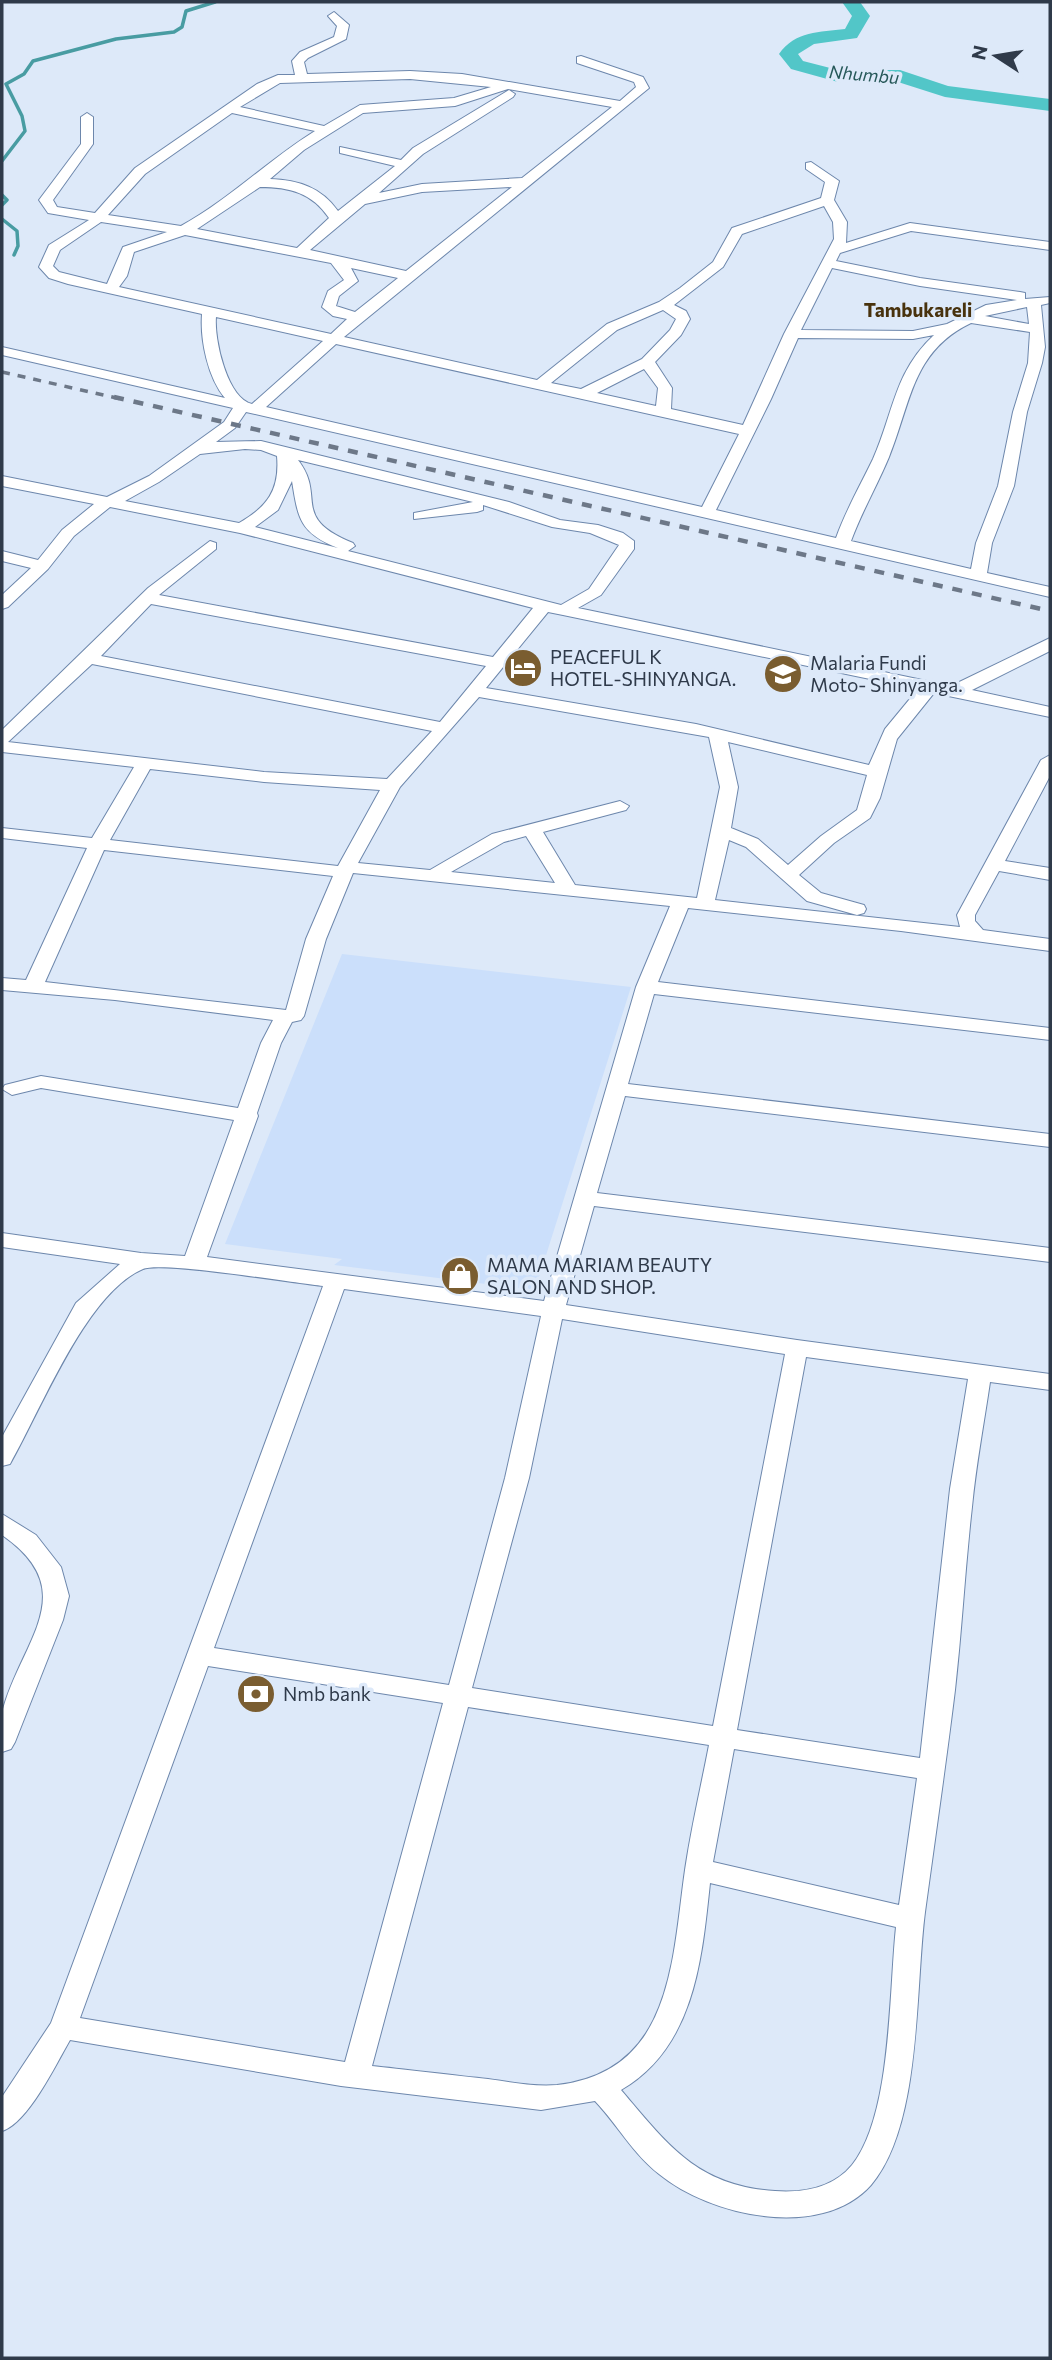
<svg xmlns="http://www.w3.org/2000/svg" width="1052" height="2360" font-family="Commissioner,sans-serif">
<style>
.built{fill:#cbdffb}
.lines{fill:none;stroke-linecap:round;stroke-linejoin:round}
.stream{stroke:#489ca2;stroke-width:3.5}
.river{fill:#52c6c8;fill-rule:evenodd}
.minor-casing{stroke:#6d87ac;stroke-width:2}
.minor{fill:#fff;fill-rule:evenodd}
.rail-far1{stroke:#6d7888;stroke-width:3.5;stroke-dasharray:8 8;stroke-linecap:butt}
.rail{stroke:#6d7888;stroke-width:4.5;stroke-dasharray:10 10;stroke-linecap:butt}
.labels{text-anchor:middle;stroke-width:7;stroke-linejoin:round;paint-order:stroke}
.far-water-label{font-size:18px;font-style:italic;fill:#265859;stroke:#dde9f9}
.far-quarter-label{font-size:19px;font-weight:bold;fill:#48320d;stroke:#dde9f9}
.poi-label{font-size:19px;fill:#2f3a4a;stroke:#dde9f9;text-anchor:start}
</style>
<rect width="100%" height="100%" fill="#dde9f9"/>
<path class="built" d="M342,954L631,987L535,1290L334,1265L342,1259L225,1244Z"/>
<g class="lines">
<path class="stream" d="M2,161L25,131L22,116L6,84L24,74L33,61L116,39L174,32L182,27L186,11L215,2
M2,195L7,200L2,205
M2,219L17,231L18,246L14,255"/>
<path class="river" d="M842,2H860L870,16L857,38L814,44L798,54L803,61L838,70H900L948,86L1050,99V111L945,97L898,82H838L791,69L779,54C795,31 820,32 845,29L852,16Z"/>
<defs>
<path id="minor" d="M334,12L349,25L346,39L308,58L304,62L307,74L410,71L462,74L620,101L636,87L634,82L577,63V57L581,56L643,77L649,88L344,337L537,380L607,324L659,302L680,288L713,262L732,228L821,198L825,182L806,169V163L811,162L839,181L834,200L847,222L846,243L910,223L1050,242V250L911,231L840,253L836,261L920,278L1020,292L1025,293V299L1050,297V303L1041,305L1045,347L1042,363L1027,412L1014,486L992,543L987,573L1050,587V597L246,412L235,428L216,442L261,441L509,502L560,520L598,525L623,533L634,541V549L601,595L578,608L951,686L1050,638V651L972,690L1050,707V717L934,693L897,739L880,798L870,818L834,843L799,875L821,893L864,905L866,909L864,913L857,915L807,901L746,847L729,840L715,900L960,927L957,915L1041,760L1050,755V776L1005,861L1050,868V880L999,871L975,915V921L983,930L1050,939V951L901,931L688,908L658,982L1050,1028V1040L654,994L628,1084L1050,1134V1147L625,1096L597,1193L1050,1248V1262L594,1206L566,1305L797,1340L1050,1374V1390L990,1382C984,1423 976,1465 972,1507C965,1568 962,1629 955,1690C946,1764 935,1838 925,1912C915,1988 922,2125 871,2185C821,2241 710,2216 659,2174C633,2154 617,2124 595,2101L541,2110L341,2086L70,2040C56,2064 28,2123 2,2131V2097L51,2023L323,1286C294,1283 162,1261 143,1269C86,1293 41,1410 10,1464L2,1466V1437L76,1303L120,1264L2,1247V1233L141,1253L185,1256L234,1120L41,1088L12,1095L2,1089L5,1085L41,1076L238,1108L261,1043L273,1020L115,1000L2,990V978L26,980L87,848L2,838V828L92,838L134,767L2,752V730L148,588L210,541L216,543V549L159,595L493,657L533,608L240,533L110,507L74,536L48,569L8,607L2,609V595L31,568L2,561V551L38,560L62,530L94,504L2,486V476L107,497L149,476L224,422L233,408L2,355V347L225,398C208,378 200,340 202,314L68,284L49,278L39,267L49,245L89,220L48,213L39,200L81,144V117L87,113L93,117V144L53,200L57,207L95,213L135,168L257,84L278,75H295L292,61L300,52L334,37L337,26L328,16ZM410,79L491,87L454,98L360,105L324,126L240,107L280,83ZM508,89L612,107L522,178L422,184L379,193L423,154L513,97L515,94L509,90L413,148L401,160L340,147V153L395,166L338,211C321,187 298,180 270,179L304,150L363,113L455,106ZM232,113L315,131C268,160 230,199 181,226L108,215L145,174ZM260,187C290,187 312,193 329,218L297,248L197,229ZM512,187L406,271L310,250L365,204L422,192ZM824,206L833,222L834,239L784,334L743,425L671,409L672,388L655,362L681,335L690,319L686,311L674,305L723,267L742,234ZM101,222L167,232L123,247L107,284L59,272L53,266L60,250ZM185,235L331,263L344,280L328,291L322,307L333,316L347,319L331,334L119,287L127,276L134,252ZM351,268L398,278L355,312L336,306L339,296L358,281ZM832,268L920,286L1017,300L986,305L947,324L913,331L801,330ZM1027,307L1029,324L985,316ZM663,310L676,319L670,330L642,359L581,389L551,383L617,330ZM216,317L323,341L252,404C227,398 214,339 216,317ZM971,323L1030,332L1028,363L1013,412L998,486L976,543L971,569L851,541C862,511 877,486 889,457C911,403 912,351 971,323ZM934,335C894,372 894,412 873,459C860,486 846,510 836,538L716,510L771,399L798,338L913,339ZM336,344L739,434L702,507L266,407ZM644,369L658,388L656,406L597,393ZM245,449L261,450L277,456C280,490 267,507 239,523L125,501L159,482L200,454ZM298,460L473,502L414,513V519L477,512L483,510V505L552,527L590,533L619,545L589,589L561,605L348,551L355,546L353,543C289,517 327,497 298,460ZM292,481C298,519 300,533 338,548L255,527L278,510ZM151,604L486,666L440,722L101,656ZM548,612L563,615L918,689L885,729L869,765L696,724L486,688ZM92,664L432,731L387,779L264,772L8,742ZM479,697L709,737L720,787L697,898L575,885L543,832L626,810L629,806L620,801L492,834L430,870L358,863L400,787ZM728,742L867,775L857,810L821,836L788,865L758,839L731,828L738,787ZM150,769L264,782L380,790L338,866L110,840ZM526,836L555,883L451,872L504,842ZM104,850L333,876L306,939L286,1010L45,982ZM353,873L670,906L636,987L544,1301L207,1257L258,1116L257,1113L281,1043L292,1022L301,1020L304,1016L326,939ZM344,1289L541,1316L505,1478L449,1685L214,1648ZM562,1319L785,1354L713,1726L472,1688L529,1478ZM806,1357L968,1379L950,1489L920,1758L737,1730ZM208,1666L443,1703L345,2062L80,2018ZM468,1707L709,1745C701,1787 691,1828 685,1870C672,1960 673,2072 557,2085C534,2087 511,2082 488,2079C449,2075 411,2070 372,2066ZM734,1749L917,1778L899,1905L713,1862ZM710,1883L896,1927C889,1990 892,2115 852,2165C833,2188 803,2193 775,2191C697,2186 668,2145 621,2090C695,2047 702,1958 710,1883Z
M2,1514L36,1535L61,1567L69,1596L63,1620L15,1742L11,1749L2,1752C1,1739 0,1722 3,1709C22,1640 83,1591 2,1535Z"/>
</defs>
<use href="#minor" class="minor-casing"/>
<use href="#minor" class="minor"/>
<path class="rail-far1" d="M2,372L121,399"/>
<path class="rail" d="M114,397L1050,611"/>
</g>
<defs>
<symbol id="hotel-disc" viewBox="-11 -11 22 22"><circle r="9.5" fill="#7a5d30" stroke="#dde9f9"/><path d="M-6-4.5h1.5V1H6V5H4.5V3h-9V5H-6ZM-4 0a1.8 1.8 0 1 1 3.6 0ZM.5 0V-2.5h3Q6-2.5 6 0Z" fill="#fff"/></symbol>
<symbol id="school-disc" viewBox="-11 -11 22 22"><circle r="9.5" fill="#7a5d30" stroke="#dde9f9"/><path d="M0-5L7-2L0 1L-7-2ZM-4 1L0 2.5L4 1V4Q0 6-4 4Z" fill="#fff"/></symbol>
<symbol id="shop-disc" viewBox="-11 -11 22 22"><circle r="9.5" fill="#7a5d30" stroke="#dde9f9"/><path d="M-5-2.5h2.3a2.7 3.5 0 0 1 5.4 0H5L5.5 6h-11ZM-1.5-2.5h3a1.5 2.3 0 0 0-3 0Z" fill="#fff"/></symbol>
<symbol id="bank-disc" viewBox="-11 -11 22 22"><circle r="9.5" fill="#7a5d30" stroke="#dde9f9"/><path d="M-6-4H6V4H-6ZM0-2.3a2.3 2.3 0 1 0 0 4.6a2.3 2.3 0 1 0 0-4.6Z" fill="#fff"/></symbol>
</defs>
<g fill-rule="evenodd">
<use href="#hotel-disc" x="501" y="646" width="44" height="44"/>
<use href="#school-disc" x="761" y="652" width="44" height="44"/>
<use href="#shop-disc" x="438" y="1254" width="44" height="44"/>
<use href="#bank-disc" x="234" y="1672" width="44" height="44"/>
</g>
<g class="labels">
<g class="far-water-label">
<text transform="translate(864 75) rotate(5)" y="6">Nhumbu</text>
</g>
<g class="far-quarter-label">
<text x="918" y="317">Tambukareli</text>
</g>
<g class="poi-label">
<text x="550" y="664">PEACEFUL K<tspan x="550" dy="22">HOTEL-SHINYANGA.</tspan></text>
<text x="810" y="670">Malaria Fundi<tspan x="810" dy="22">Moto- Shinyanga.</tspan></text>
<text x="487" y="1272">MAMA MARIAM BEAUTY<tspan x="487" dy="22">SALON AND SHOP.</tspan></text>
<text x="283" y="1701">Nmb bank</text>
</g>
</g>
<rect width="1052" height="2360" fill="none" stroke="#2f3a4a" stroke-width="7"/>
<g transform="translate(996 56) rotate(282)" stroke="#dde9f9" stroke-width="5" paint-order="stroke">
<path d="M0-5L12 26L0 18L-12 26Z" fill="#2f3a4a"/>
<text y="-10" font-size="19" font-weight="bold" text-anchor="middle" fill="#2f3a4a">N</text>
</g>
</svg>
